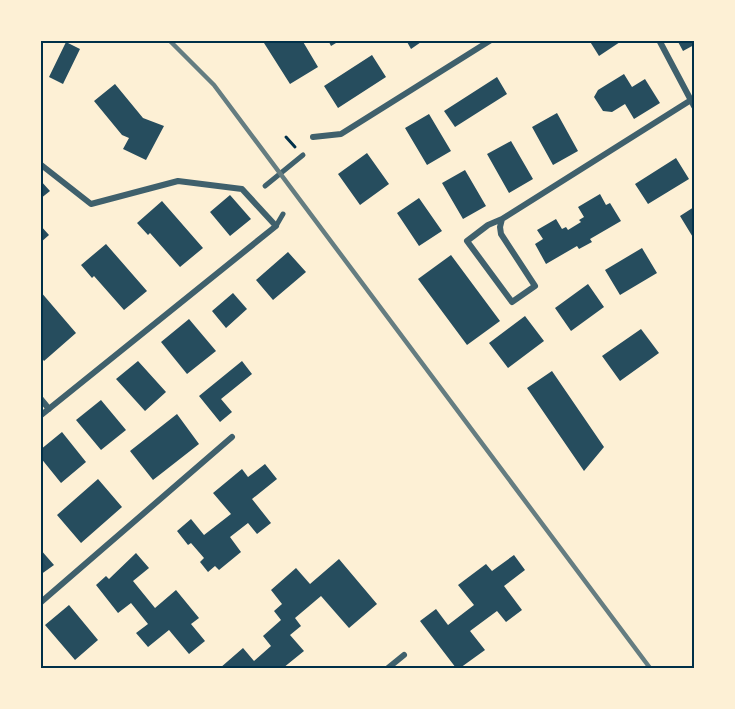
<svg xmlns="http://www.w3.org/2000/svg" width="735" height="709" font-family="'Alegreya Sans',sans-serif">
<style>
.building{fill:#264d5e}
.lines{fill:none;stroke-linecap:round;stroke-linejoin:round}
.path{stroke:#003049;stroke-width:3}
.pedestrian{stroke:#3f606c;stroke-width:5}
.minor{stroke:#3f606c;stroke-width:6}
.rail{stroke:#657d81;stroke-width:4.5}
.neatline{fill:none;stroke:#003049;stroke-width:2}
</style>
<rect width="100%" height="100%" fill="#fdf0d5"/>
<path class="building" d="M269,40H302L318,67L290,84L264,43Z
M328,40H341L331,46Z
M406,40H424L411,49Z
M589,40H623L599,56Z
M677,40H694V45L683,51Z
M66,42L80,49L63,84L49,77Z
M372,55L386,77L338,108L324,86Z
M624,74L632,87L645,79L660,103L634,119L625,104L612,112L603,111L594,97L598,90Z
M497,77L507,94L455,127L444,111Z
M115,84L143,118L164,126L146,160L123,149L129,138L122,135L94,101Z
M557,113L578,151L553,165L532,127Z
M429,114L451,151L427,165L405,128Z
M511,141L533,179L509,193L487,154Z
M367,153L389,184L360,205L338,174Z
M676,158L689,179L648,204L635,184Z
M465,170L486,206L463,219L442,183Z
M40,180L50,191L40,199Z
M600,194L606,205L610,203L621,221L590,239L592,242L579,249L577,246L546,264L535,244L543,239L537,230L556,219L562,229L566,227L568,230L581,222L579,220L584,217L578,207Z
M230,195L251,219L230,236L210,212Z
M419,198L442,231L419,246L397,213Z
M162,201L203,248L180,267L150,233L148,235L137,223Z
M694,207V239L680,216Z
M40,225L49,235L40,243Z
M106,244L147,291L124,310L94,276L92,278L81,265Z
M642,248L657,273L620,295L605,270Z
M288,252L306,272L273,300L256,280Z
M451,255L500,321L467,345L418,279Z
M588,284L604,307L571,331L555,308Z
M40,291L76,333L44,361L40,356Z
M233,293L247,309L226,328L212,311Z
M525,316L544,341L508,368L489,343Z
M189,319L216,351L187,374L161,342Z
M641,329L659,353L620,381L602,356Z
M138,361L166,392L145,411L116,379Z
M242,361L252,374L221,399L232,412L220,422L199,396Z
M552,371L604,447L584,471L527,388Z
M101,400L126,430L101,450L76,420Z
M177,414L199,444L153,480L130,451Z
M62,432L86,462L61,483L40,457V450Z
M265,464L277,479L252,499L271,523L257,534L248,523L230,537L241,552L219,570L215,566L208,572L200,562L204,558L191,543L188,545L177,531L191,519L204,535L231,514L213,493L242,469L248,477Z
M98,479L122,507L81,543L57,515Z
M40,549L54,565L40,575Z
M136,553L149,568L133,581L155,608L176,590L199,618L191,624L205,641L189,654L169,630L148,647L136,633L148,624L131,603L118,613L96,585L106,576L109,579Z
M514,555L525,570L504,586L522,610L506,622L497,611L470,631L485,650L460,668H456L420,621L436,609L448,625L474,605L458,585L486,564L492,571Z
M339,559L377,604L349,628L321,596L295,618L301,626L290,635L304,651L283,668H220L243,648L254,661L271,646L263,636L281,620L274,611L282,604L271,590L296,568L310,584Z
M69,605L98,640L75,660L45,625Z"/>
<g class="lines">
<path class="path" d="M286,137L295,147"/>
<path class="pedestrian" d="M265,186L303,155
M276,226L283,214"/>
<path class="minor" d="M659,40L694,106
M313,137L341,134L491,40
M40,164L91,204L178,181L242,189L276,226L40,416
M502,219L488,225L467,241L512,302L535,286L501,234L500,227L502,219L691,100
M40,398L49,409
M40,603L232,437
M388,668L404,655"/>
<path class="rail" d="M169,40L214,85L650,668"/>
</g>
<rect width="735" height="709" fill="none" stroke="#fdf0d5" stroke-width="84"/>
<rect x="42" y="42" width="651" height="625" class="neatline"/>
</svg>
